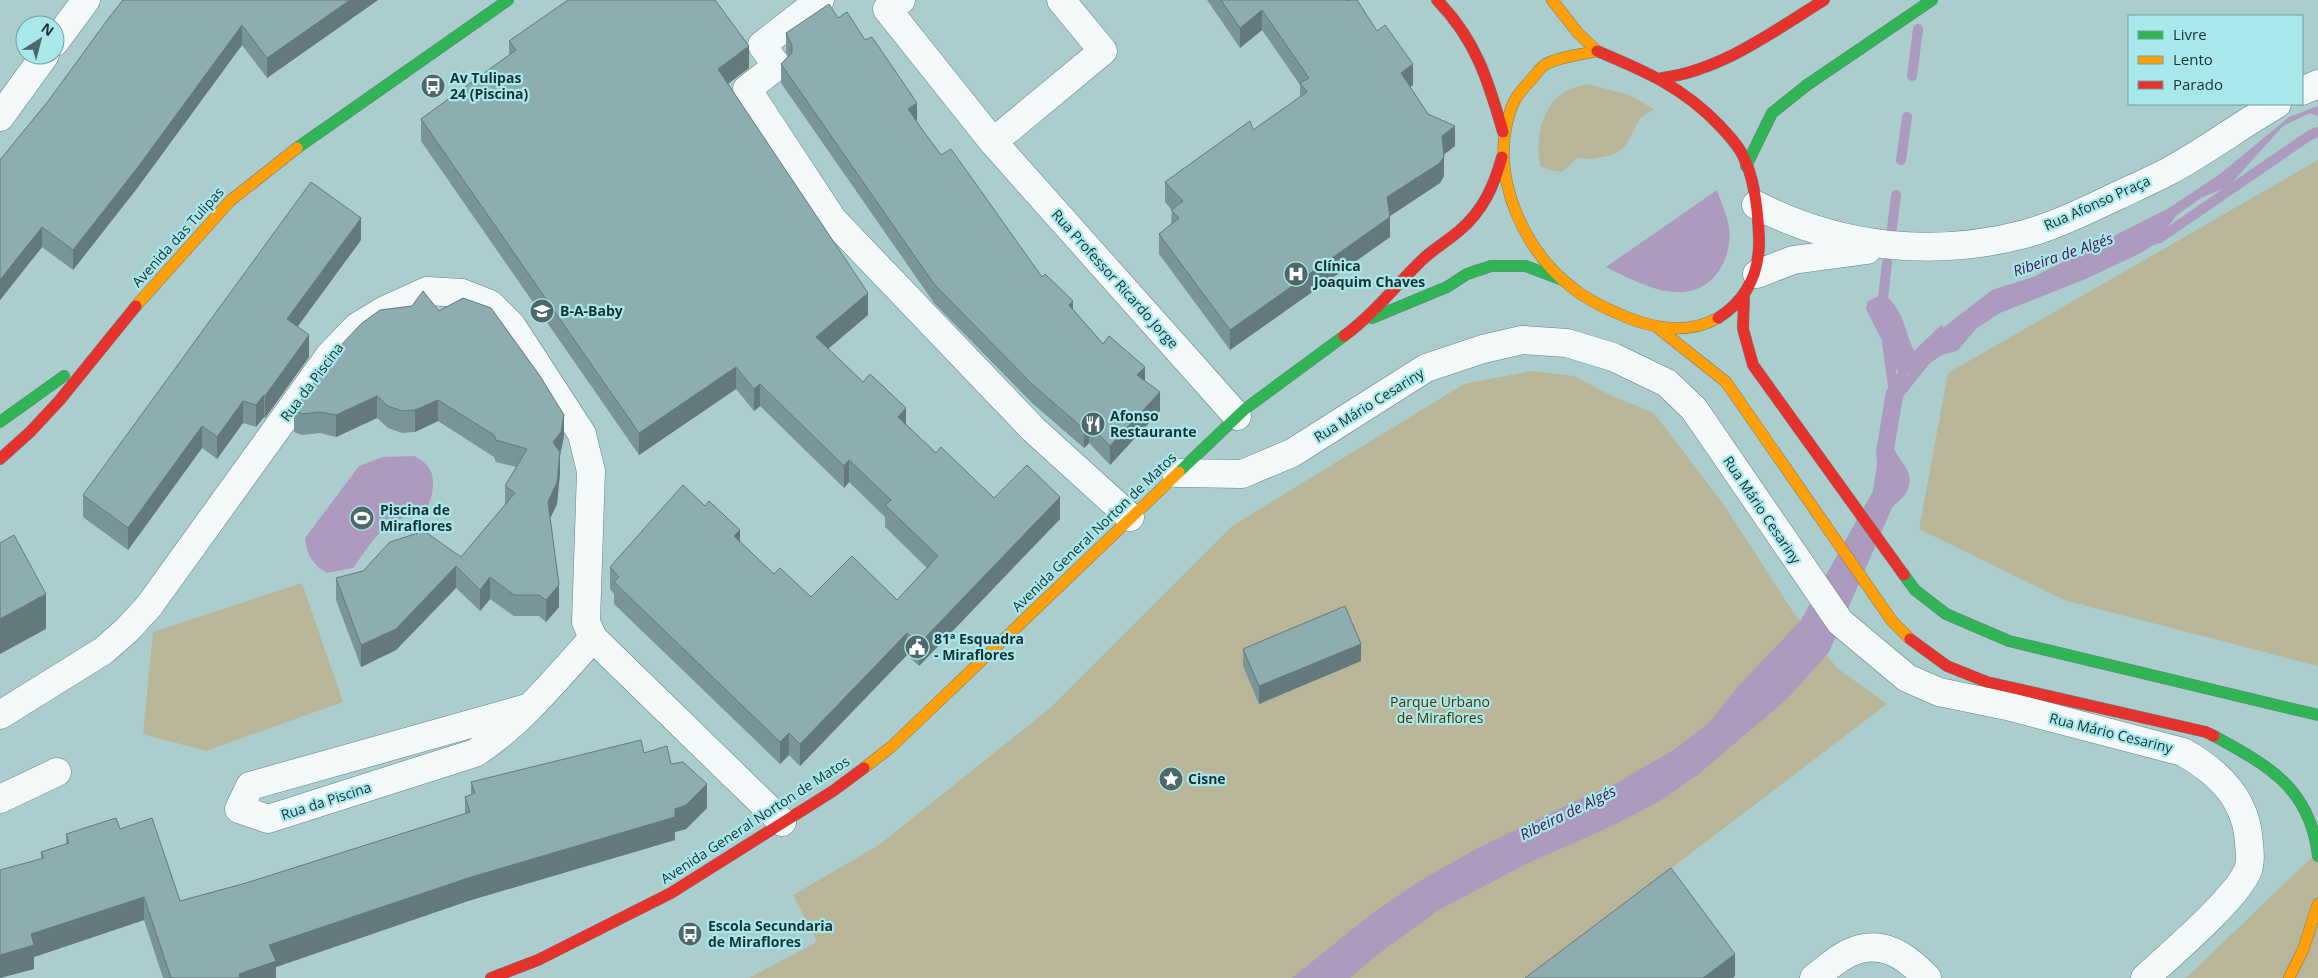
<svg xmlns="http://www.w3.org/2000/svg" width="2318" height="978" font-family="'Open Sans',sans-serif">
<style>
.green{fill:#b8b599}
.water{fill:#ad9abf}
.lines{fill:none;stroke-linecap:round;stroke-linejoin:round}
.stream{stroke:#ad9abf;stroke-width:10}
.street-casing{stroke:#648081;stroke-width:29}
.fast-casing{stroke:#648081;stroke-width:12}
.slow-casing{stroke:#648081;stroke-width:12}
.jam-casing{stroke:#648081;stroke-width:12}
.street{stroke:#f3f8f8;stroke-width:28}
.fast{stroke:#30b455;stroke-width:11}
.slow{stroke:#ff9f0a;stroke-width:11}
.jam{stroke:#e5322d;stroke-width:11}
.wall{fill:#7a9598}
.shaded-wall{fill:#63797c}
.building{fill:#8eadb1;stroke:#63797c}
.labels{text-anchor:middle;stroke-width:4.5;stroke-linejoin:round;paint-order:stroke}
.poi-label{font-size:14px;font-weight:bold;fill:#193233;stroke:#a9e8ea;text-anchor:start}
.street-label{font-size:14px;fill:#193233;stroke:#a9e8ea}
.park-label{font-size:14px;fill:#4b3300;stroke:#a9e8ea}
.water-label{font-size:15px;font-style:italic;fill:#461252;stroke:#a9e8ea}
</style>
<rect width="100%" height="100%" fill="#accdce"/>
<path class="green" d="M1587,84L1629,95L1654,109L1640,118L1625,147L1613,155L1593,159L1578,158L1562,172L1550,170L1540,166C1535,139 1541,104 1568,90C1574,87 1581,86 1587,84Z
M2318,160V666L2064,600L1919,529L1948,373Z
M1532,371L1574,376L1612,396L1654,413L1724,505L1793,612L1837,668L1887,704L1527,978H749L817,942L793,895L879,845L1049,709L1232,526L1464,384Z
M302,583L343,702L206,751L143,734L153,632Z
M2318,852V978H2186L2310,859Z"/>
<path class="water" d="M2318,106V116L2310,113L2283,126L2229,186L2201,198L2177,215L2153,245L2141,253L2088,278L2000,313L1977,328L1957,351L1942,355L1926,366L1907,374L1894,449C1901,464 1917,473 1906,493C1903,499 1896,502 1892,508L1829,652L1788,698L1766,717L1696,776L1658,802L1614,825L1524,865L1437,911L1373,958L1350,978H1292L1370,915L1415,884L1476,849L1582,798L1613,785L1672,751L1709,723L1735,690L1801,620L1873,491L1877,464L1876,452L1886,391L1898,372L1866,309L1867,302L1884,293V295C1903,307 1905,332 1914,351L1941,325L1944,327L1992,290L2033,277L2169,208L2220,174L2289,117Z
M1717,190C1721,202 1727,215 1729,227C1733,257 1715,290 1683,292C1658,294 1628,278 1606,267Z
M414,456C426,462 433,469 433,482C432,526 408,508 385,528C372,539 363,555 353,568L327,573C312,564 307,555 305,538L359,466L383,457Z"/>
<g class="lines">
<path class="stream" d="M1912,76L1918,29
M1901,160L1907,117
M1892,228L1896,195
M2147,242L2160,238L2310,135L2318,132
M1882,307L1887,263
M1887,343L1894,393
M1895,399L1926,360"/>
<defs>
<path id="street" d="M820,0L762,45L777,66L747,89L833,220L1033,429L1130,517
M901,0L887,9L993,142L1237,416
M55,42L86,0
M2302,91L2318,84
M0,117L45,55
M993,142L1103,51L1061,0
M1756,205C1840,248 1933,258 2025,234C2057,225 2089,209 2119,195C2136,187 2154,179 2171,170C2207,150 2241,125 2277,104
M1757,274L1793,260L1867,250
M1176,473L1242,474L1292,453L1426,368L1483,349L1522,340L1567,343L1613,357L1667,383L1694,409L1840,622L1907,678L1939,692L2007,706L2183,752C2220,773 2247,800 2249,844C2250,852 2251,862 2248,870C2237,898 2170,955 2145,978
M527,708L250,786L239,809L268,819L475,753C520,724 558,677 593,638
M0,715L103,651L127,630L149,606L330,355L357,327L385,310L427,291L462,293L490,304L512,326L582,434L586,451L591,471L586,622L593,638L782,822
M0,799L57,772
M1814,978C1825,970 1836,959 1849,953C1881,938 1905,955 1927,978"/>
<path id="fast" d="M297,148L508,0
M1746,166L1772,113L1807,85L1932,0
M1372,318L1447,287L1467,274L1491,266H1526L1560,279
M0,422L64,376
M1179,472L1245,409L1344,336
M1904,575L1915,590L1946,614L2009,641L2318,715
M2214,736C2269,766 2310,788 2318,856"/>
<path id="slow" d="M1552,0L1578,33L1597,51
M1597,51C1581,55 1561,56 1546,64C1539,68 1536,75 1530,81C1515,97 1513,101 1507,122C1493,183 1525,252 1574,289C1592,303 1613,312 1634,320C1662,330 1691,333 1718,318
M136,306L230,201L297,148
M1658,328L1726,382L1892,621L1910,639
M864,768L891,747L1179,472
M2289,978L2303,950L2318,904"/>
<path id="jam" d="M1437,0C1476,40 1488,80 1503,132
M1597,51C1645,71 1683,87 1720,126C1728,135 1738,144 1743,156C1755,179 1758,211 1759,238C1760,272 1748,299 1718,318
M1662,78C1722,70 1774,31 1824,0
M1744,296L1743,329L1753,365L1904,575
M1344,336C1374,314 1396,285 1423,259C1434,249 1447,241 1459,231C1483,211 1494,186 1502,157
M0,459L30,432L59,401L136,306
M1910,639L1947,666L1987,682L2206,732L2214,736
M491,978L538,960L671,893L833,791L864,768"/>
</defs>
<use href="#street" class="street-casing"/>
<use href="#fast" class="fast-casing"/>
<use href="#slow" class="slow-casing"/>
<use href="#jam" class="jam-casing"/>
<use href="#street" class="street"/>
<use href="#fast" class="fast"/>
<use href="#slow" class="slow"/>
<use href="#jam" class="jam"/>
</g>
<path class="wall" d="M123,0H378L267,78L242,45L138,187L73,270L42,247L0,300V160L49,100Z
M1207,0H1347L1413,85L1410,87L1428,114L1455,146L1444,154V176L1440,183L1390,216V237L1230,350L1159,254V234L1171,224L1172,210L1165,202V182L1253,130L1300,97V85L1262,30L1240,48Z
M838,18L941,155L1042,277L1073,309L1103,344L1145,381L1160,411L1110,465L1089,443L1084,448L1032,403L934,303L781,83V64L788,56L786,52V33Z
M509,41L749,68L728,84L868,315L828,349L936,453L994,498L1060,519L919,666L907,655L800,766L789,755L780,764L614,604V594L610,589V567L740,542L774,574L811,597L897,600L927,568L885,527V517L849,482L844,488L760,406L754,411L736,389L639,455L421,141V119L509,55Z
M361,240L298,326L309,357L265,418L264,417L256,427L243,423L217,459L202,448L128,550L83,517V495Z
M439,311L564,436L560,455V473L557,504L550,518L559,607L546,622L539,616H514L490,599L480,611L456,588L396,650L361,667L336,600V578L461,557L505,505V486L516,467L496,462L494,457L438,421L415,432L402,433L388,428L377,418L336,437L320,433L302,435L294,432V410Z
M1243,649L1361,661L1259,704L1243,666Z
M644,753L671,764L707,808L686,829L675,832V840L468,901L276,967V978H163L144,920L34,957V969L0,978L41,859V852L66,844V834L120,829L180,901L246,883L465,814V797L471,795V782Z"/>
<path class="shaded-wall" d="M350,0H378L267,78V58Z
M1262,10V30L1240,48V28Z
M242,25V45L138,187L73,270V250Z
M749,46V68L718,91V69Z
M1413,64V85L1401,93V73Z
M917,103V122L908,109Z
M1455,126V146L1442,156V136Z
M1444,156V176L1440,183L1387,218V197Z
M1390,217V237L1230,350V330Z
M361,218V240L287,341V319Z
M42,227V247L0,300V280Z
M868,293V315L816,359V337Z
M1073,301V320L1069,305Z
M309,335V357L265,418V396Z
M736,367V389L639,455V433Z
M1145,367V386L1137,375Z
M760,384V406L754,411V389Z
M1160,392V411L1110,465V446Z
M264,395V417L256,427V405Z
M377,396V418L336,437V415Z
M438,400V421L415,432V410Z
M243,401V423L217,459V437Z
M906,408V430L898,417Z
M564,415V436L560,455V473L557,504L548,523V502L553,442Z
M1089,424V443L1084,448V429Z
M202,426V448L128,550V528Z
M849,460V482L844,488V466Z
M1060,497V519L919,666V644Z
M740,530V552L734,536Z
M456,566V588L396,650L361,667V645Z
M490,577V599L480,611V590Z
M559,585V607L546,622V600Z
M46,594V629L0,654V619Z
M907,633V655L800,766V744Z
M1361,644V661L1259,704V686Z
M789,733V755L780,764V742Z
M707,784V808L686,829L675,832V840L468,901L276,967V978H239V974L269,945L468,878L675,809Z
M144,897V920L34,957V969L0,978V955L31,934Z
M1735,954V976L1733,978H1703Z"/>
<path class="building" d="M123,0H350L267,58L242,25L138,167L73,250L42,227L0,280V160L49,100L108,19Z
M568,0H715L749,46L718,69L868,293L816,337L863,382L870,374L906,408L898,417L936,453L941,447L994,498L1027,465L1060,497L919,644L907,633L800,744L789,733L780,742L614,582L619,577L610,567L683,485L705,506L709,501L740,530L734,536L774,574L780,568L811,597L852,556L897,600L938,556L885,505L891,500L849,460L844,466L760,384L754,389L736,367L639,433L421,119L516,50L509,41Z
M1221,0H1347L1348,1L1349,0H1357L1377,31L1385,25L1413,64L1401,73L1428,114L1455,126L1442,136L1444,156L1440,163L1387,197L1390,217L1230,330L1159,234L1179,218L1171,210L1183,201L1165,182L1250,121L1253,130L1307,92L1300,83L1309,78L1262,10L1240,28Z
M829,4L838,18L847,12L865,40L872,37L917,103L908,109L924,132L941,155L951,149L1042,277L1045,274L1073,301L1069,305L1103,344L1109,336L1145,367L1137,375L1160,392L1110,446L1089,424L1084,429L1032,384L934,284L781,64L792,53V45L786,33Z
M311,182L361,218L287,319L309,335L265,396L264,395L256,405L243,401L217,437L202,426L128,528L83,495Z
M423,291L439,311L463,298L491,308L540,376L564,415L561,432L553,442L560,452L557,482L548,502L559,585L546,600L539,595H514L490,577L480,590L456,566L396,629L361,645L336,578L363,571L390,542L424,531L461,557L515,493L505,486L527,449L496,440L494,435L438,400L415,410L402,411L388,406L377,396L336,415L320,412L302,414L294,410L341,345L362,323L380,310L412,306Z
M14,535L46,594L0,619V543Z
M1345,606L1361,644L1259,686L1243,649Z
M641,740L644,753L667,746L671,764L683,762L707,784L686,805L675,809V817L468,878L269,945L276,961L239,974L240,978H171L144,897L31,934L34,945L0,955V870L44,858L41,852L69,843L66,834L116,818L120,829L152,818L180,901L246,883L470,812L465,797L475,793L471,782Z
M1671,868L1735,954L1703,978H1525Z"/>
<defs>
<symbol id="bus-disc" viewBox="-11 -11 22 22"><circle r="9.5" fill="#4c6869" stroke="#a9e8ea"/><path d="M-5-6H5V4H4V6H2V4H-2V6H-4V4H-5ZM-3.5-4V0h7V-4ZM-3.5 1.2v1.5H-2V1.2ZM2 1.2v1.5H3.5V1.2Z" fill="#fff"/></symbol>
<symbol id="hospital-disc" viewBox="-11 -11 22 22"><circle r="9.5" fill="#4c6869" stroke="#a9e8ea"/><path d="M-5-5h3v3.5h4V-5h3V5h-3V1.5h-4V5h-3Z" fill="#fff"/></symbol>
<symbol id="school-disc" viewBox="-11 -11 22 22"><circle r="9.5" fill="#4c6869" stroke="#a9e8ea"/><path d="M0-5L7-2L0 1L-7-2ZM-4 1L0 2.5L4 1V4Q0 6-4 4Z" fill="#fff"/></symbol>
<symbol id="restaurant-disc" viewBox="-11 -11 22 22"><circle r="9.5" fill="#4c6869" stroke="#a9e8ea"/><path d="M-5-6h1v4h1v-4h1v4h1v-4h1v5L-1.5 .5V6h-2V.5L-5-1ZM5-6V6H3V1.5H1.5Q1.5-4 5-6Z" fill="#fff"/></symbol>
<symbol id="stadium-disc" viewBox="-11 -11 22 22"><circle r="9.5" fill="#4c6869" stroke="#a9e8ea"/><path d="M0-5a6.5 5 0 1 0 0 10a6.5 5 0 1 0 0-10ZM-3.5-1.8h7v3.6h-7Z" fill="#fff"/></symbol>
<symbol id="civic-disc" viewBox="-11 -11 22 22"><circle r="9.5" fill="#4c6869" stroke="#a9e8ea"/><path d="M-.6-6.5H3V-4.5H.6V-3L4-1V1h2V6H-6V1h2V-1L-.6-3ZM-1.2 2.5V6h2.4V2.5Z" fill="#fff"/></symbol>
<symbol id="sight-disc" viewBox="-11 -11 22 22"><circle r="9.5" fill="#4c6869" stroke="#a9e8ea"/><path d="M0-6L1.8-2.2L6-1.7L2.9 1.2L3.7 5.4L0 3.3L-3.7 5.4L-2.9 1.2L-6-1.7L-1.8-2.2Z" fill="#fff"/></symbol>
</defs>
<g fill-rule="evenodd">
<use href="#bus-disc" x="419" y="72" width="28" height="28"/>
<use href="#hospital-disc" x="1282" y="260" width="28" height="28"/>
<use href="#school-disc" x="528" y="297" width="28" height="28"/>
<use href="#restaurant-disc" x="1079" y="410" width="28" height="28"/>
<use href="#stadium-disc" x="348" y="504" width="28" height="28"/>
<use href="#civic-disc" x="903" y="633" width="28" height="28"/>
<use href="#sight-disc" x="1157" y="765" width="28" height="28"/>
<use href="#bus-disc" x="676" y="920" width="28" height="28"/>
</g>
<g class="labels">
<g class="poi-label">
<text x="450" y="83">Av Tulipas<tspan x="450" dy="16">24 (Piscina)</tspan></text>
<text x="1314" y="271">Clínica<tspan x="1314" dy="16">Joaquim Chaves</tspan></text>
<text x="560" y="316">B-A-Baby</text>
<text x="1110" y="421">Afonso<tspan x="1110" dy="16">Restaurante</tspan></text>
<text x="380" y="515">Piscina de<tspan x="380" dy="16">Miraflores</tspan></text>
<text x="934" y="644">81ª Esquadra<tspan x="934" dy="16">- Miraflores</tspan></text>
<text x="1188" y="784">Cisne</text>
<text x="708" y="931">Escola Secundaria<tspan x="708" dy="16">de Miraflores</tspan></text>
</g>
<g class="street-label">
<text transform="translate(2097 203) rotate(-24)" y="5">Rua Afonso Praça</text>
<text transform="translate(178 237) rotate(-48)" y="5">Avenida das Tulipas</text>
<text transform="translate(1115 279) rotate(48)" y="5">Rua Professor Ricardo Jorge</text>
<text transform="translate(312 382) rotate(-53)" y="5">Rua da Piscina</text>
<text transform="translate(1369 405) rotate(-32)" y="5">Rua Mário Cesariny</text>
<text transform="translate(1762 510) rotate(56)" y="5">Rua Mário Cesariny</text>
<text transform="translate(1094 532) rotate(-44)" y="5">Avenida General Norton de Matos</text>
<text transform="translate(2111 733) rotate(14)" y="5">Rua Mário Cesariny</text>
<text transform="translate(326 801) rotate(-18)" y="5">Rua da Piscina</text>
<text transform="translate(755 820) rotate(-33)" y="5">Avenida General Norton de Matos</text>
</g>
<g class="park-label">
<text x="1440" y="707">Parque Urbano<tspan x="1440" dy="16">de Miraflores</tspan></text>
</g>
<g class="water-label">
<text transform="translate(2063 255) rotate(-19)" y="5">Ribeira de Algés</text>
<text transform="translate(1568 813) rotate(-26)" y="5">Ribeira de Algés</text>
</g>
</g>
<rect x="2128" y="15" width="175" height="90" fill="#a9e8ea" stroke="#6f9fa1"/>
<rect x="2138" y="31" width="25" height="8" fill="#30b455" stroke="#6f9fa1"/>
<text x="2173" y="40" font-size="15" fill="#193233">Livre</text>
<rect x="2138" y="56" width="25" height="8" fill="#ff9f0a" stroke="#6f9fa1"/>
<text x="2173" y="65" font-size="15" fill="#193233">Lento</text>
<rect x="2138" y="81" width="25" height="8" fill="#e5322d" stroke="#6f9fa1"/>
<text x="2173" y="90" font-size="15" fill="#193233">Parado</text>
<g transform="translate(40 40) rotate(36)"><circle r="24" fill="#a9e8ea" stroke="#6f9fa1"/>
<path d="M0-4L9 19L0 12L-9 19Z" fill="#4c6869"/>
<text y="-8" font-size="14" font-weight="bold" text-anchor="middle" fill="#193233">N</text>
</g>
</svg>
